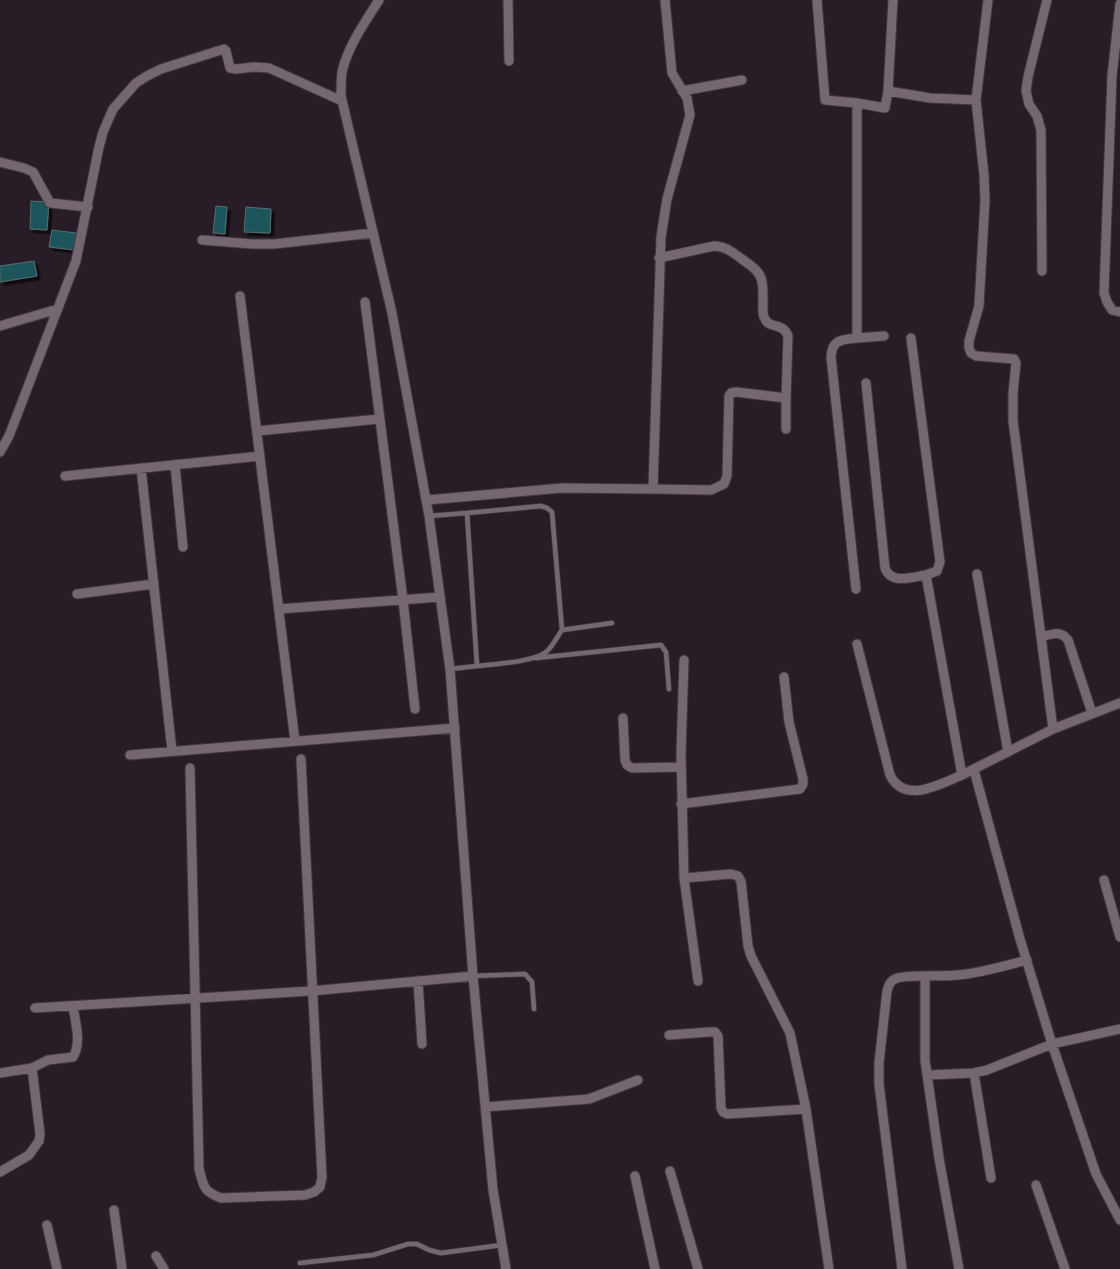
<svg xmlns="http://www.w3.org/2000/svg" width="1120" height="1269" font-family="Manrope,sans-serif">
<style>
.building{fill:#1b565b;stroke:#586c6f;filter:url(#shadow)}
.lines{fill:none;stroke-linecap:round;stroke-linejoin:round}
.lane-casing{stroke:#423840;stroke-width:6}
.street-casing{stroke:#423840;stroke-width:11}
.lane{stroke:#756772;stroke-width:4.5}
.street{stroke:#756772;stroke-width:9}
</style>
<defs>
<filter id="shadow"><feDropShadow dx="3.5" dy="3.5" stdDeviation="0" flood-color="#0009"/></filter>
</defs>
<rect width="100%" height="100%" fill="#281d27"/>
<path class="building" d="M31,201L49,202L47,230L30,229Z
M216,206L227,207L225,234L213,233Z
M246,207L271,209L270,233L244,232Z
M52,230L76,233L74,250L49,247Z
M34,261L37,276L0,282V266Z"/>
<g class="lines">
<defs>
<path id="lane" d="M467,513L541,506L547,508L552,512L562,630
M429,516L467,513L477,666L450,669
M536,658L661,645L666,652L669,689
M477,666C494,664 534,662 546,652C553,646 557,637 562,630L612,623
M473,976L525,974L532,982L534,1009
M300,1263L373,1255L408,1244H417L429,1250L441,1253L502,1245"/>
<path id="street" d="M379,0C365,22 348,46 342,72C341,80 341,88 341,96L392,313L429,516L450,669L473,976L493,1190L506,1269
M508,0L509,61
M817,0L825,100L857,103L885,108L888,91L893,0
M988,0L976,100L984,175L985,200L979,306L969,341V348L971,353L976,356L1014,359L1016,363L1013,393V421L1053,729
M1120,4L1112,76L1104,293L1107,302L1112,310L1120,312
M682,91L742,80
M888,91L930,98L976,100
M0,162L24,168L33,172L50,203L88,207
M202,240L252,244H274L373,233
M1042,271L1041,130L1037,116L1029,104L1026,91L1028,77L1047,0
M240,296L295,741
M365,302L403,600L415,709
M0,326L58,309
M857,338L884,336
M911,338L940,562L937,571L926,575
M866,383L885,568C891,585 912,577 926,575L962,775L1053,729L1120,703
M786,429V398
M257,431L379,419
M0,452L9,436L76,261L99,147L103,132L113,109L136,83L147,76L161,69L224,49L226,51L230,68L236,69L254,67L269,68L342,101
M175,465L183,547
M141,468L172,751
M65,476L260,456
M653,489L711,490L724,484L727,476L729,396L731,393L736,392L786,398L788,336C783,322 769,329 765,319C762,315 763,309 763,304C763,274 763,274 739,257C731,251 724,246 714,246L659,258
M427,500L562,488L653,489L661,237L667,199L690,115L687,98L672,73L665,0
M977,574L1008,752
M856,589L831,357C832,339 842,340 857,338V103
M77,594L154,584
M279,609L440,597
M1041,637C1052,634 1061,630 1068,640L1092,713
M857,644L890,775C905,805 940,784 962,775
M684,660L681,753L684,878L731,874L738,876L741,881L748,946L751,956L790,1033L806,1109L829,1269
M623,718L625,760L627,765L632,768L681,767
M130,755L455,728
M190,768L199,1169C204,1187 203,1191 221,1198L305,1195L314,1192L320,1187L322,1177L301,759
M974,770L1020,939L1052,1044L1096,1174L1120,1220
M681,804L800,789L803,784V779L789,722L784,677
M684,878L698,981
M1104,880L1120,937
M925,977V1060L939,1158L959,1269
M418,981L422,1044
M35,1008L311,991L473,976
M669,1035L709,1032H715L718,1036L721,1108L723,1112L727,1114L806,1109
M32,1068L48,1060L73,1057C82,1043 75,1021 73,1006
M0,1073L32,1068L40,1134L39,1141L29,1155L0,1172
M974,1073L991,1178
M928,1075L974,1073L987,1070L1052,1044L1120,1029
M485,1107L589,1099L638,1080
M670,1171L698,1269
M635,1176L655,1269
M1036,1185L1065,1269
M114,1210L122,1269
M47,1225L57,1269
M156,1256L164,1269
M902,1269L879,1084V1063L887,991C888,987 890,981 895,979C905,974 944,977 958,975C981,973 1004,966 1027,960"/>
</defs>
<use href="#lane" class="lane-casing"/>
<use href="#street" class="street-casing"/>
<use href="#lane" class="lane"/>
<use href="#street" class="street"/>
</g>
</svg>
